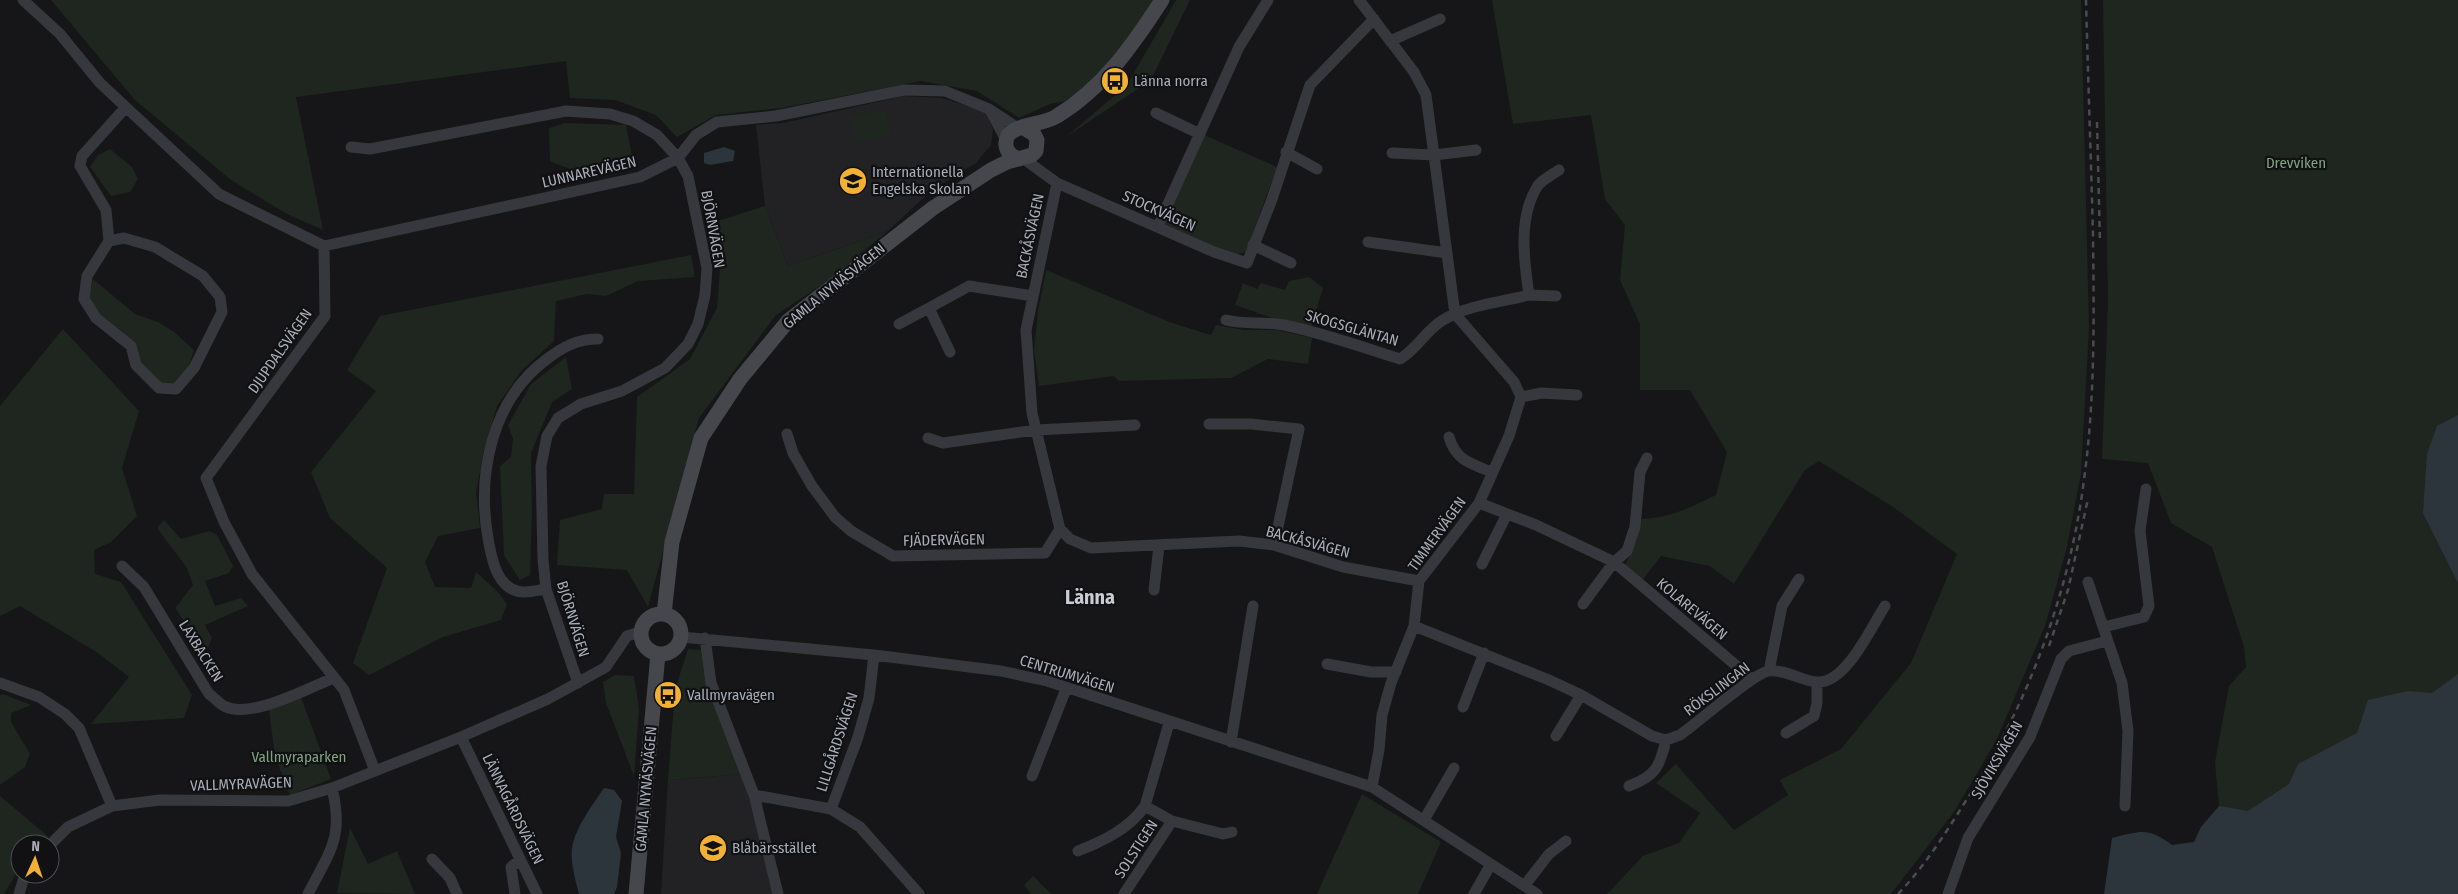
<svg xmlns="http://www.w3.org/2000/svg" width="2458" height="894" font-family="'Fira Sans Condensed',sans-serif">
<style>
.built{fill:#222225}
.green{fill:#1e261f}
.water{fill:#2c353c}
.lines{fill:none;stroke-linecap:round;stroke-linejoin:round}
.street{stroke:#37383d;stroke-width:11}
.secondary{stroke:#45474d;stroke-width:15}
.rail{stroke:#4a4c52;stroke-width:2.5;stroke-dasharray:6 5;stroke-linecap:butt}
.labels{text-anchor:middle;stroke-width:4.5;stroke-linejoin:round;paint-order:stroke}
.poi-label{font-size:15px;fill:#a8adb8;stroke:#111113;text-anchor:start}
.park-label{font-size:15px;fill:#7fa381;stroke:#111113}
.street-label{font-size:15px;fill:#a8adb8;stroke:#111113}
.district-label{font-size:20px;font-weight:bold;fill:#c9ccd4;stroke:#111113}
</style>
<rect width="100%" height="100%" fill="#161618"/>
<path class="built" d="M904,96L941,98L985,111L993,129L991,145L976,163L932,190L888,231L788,266L765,206L756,125L783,123Z
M743,774L773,894H661L668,780Z"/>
<path class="green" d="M51,0H1156L1111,62L1087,86L1066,101L1050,104L1019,118L977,91L921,81L781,108L716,115L677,137L656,115L615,100L570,98L566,61L296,97L323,230L287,214L231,180L135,100Z
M1176,0H1190L1151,80L1066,137L1127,85Z
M1492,0H2081L2089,328L2081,474L2066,551L2045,626L1996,741L1954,812L1891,894H1607L1643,856L1679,843L1700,813L1656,783L1676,764L1734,830L1788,795L1780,780L1841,749L1911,663L1957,554L1893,507L1819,461L1805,470L1734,584L1710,566L1661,556L1641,582L1624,567L1635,545L1642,519C1670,518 1691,507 1716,495L1727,452L1690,390H1640V324L1620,280L1625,225L1605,199L1591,115L1513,124Z
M2103,0H2458V894L2219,806L2215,762L2229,686L2246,667L2244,647L2212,547L2171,523L2148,463L2102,459L2108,303Z
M885,109L891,135L856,143L850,117Z
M565,123L626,125L634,166C623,167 614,171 603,173C585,176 566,168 550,161L549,128Z
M1204,135L1277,167L1246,252L1230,256L1162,225Z
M110,149L132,167L138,179L130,192L111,196L90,167L98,155Z
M765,206L788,266L888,231L829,280L776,315L699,418L648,607L627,570L557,565L560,520L602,509L604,494H634L637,397L690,359L717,308L721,257L718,221Z
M691,255L695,277L638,281L606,296L587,294L556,301L554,341L522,370L497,406L483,454L476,493L480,528L438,536L425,562L435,587L471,588L476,572L498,592L507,604L501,620L443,637L369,675L353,663L387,568L330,518L311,472L376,391L347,370L380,316Z
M1046,270L1172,323L1211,335L1216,325L1244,330H1277L1312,338L1308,364L1268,359L1231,378L1119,381L1114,376L1039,386L1034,351L1038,311Z
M1309,277L1323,288L1311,327L1270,317L1235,305L1243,283L1257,289L1261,283L1285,290L1289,281Z
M93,279L135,314L158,322L174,332L194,350L189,366L174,383H159L98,315L89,296Z
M63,329L139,411L122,468L137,516L111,542L94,550L95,574L121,582L192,695L184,718L91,724L129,677L98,653L20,606L0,616V406Z
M566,357L572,389L552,402L531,453L532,512L530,575L520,580L504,555L500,466L511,457L513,439L508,425L531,384Z
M164,520L181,539L209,531L217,535L233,566L229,573L205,581L215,606L241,598L248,606L205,625L212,638L208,648L200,645L175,608L193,585L187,568L157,528Z
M688,649L701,650L706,683L743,774L668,780L675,690Z
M615,675L634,676L639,709L634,776L606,703L603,682Z
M3,694L31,705L11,713V722L30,754L25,767L0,785V695Z
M301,697L331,779L290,795L275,756L269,710Z
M1362,794L1441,842L1418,894H1317Z
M0,796L49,837L42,844H20V867L4,894H0Z
M350,828L368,864L397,851L415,894L337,893Z
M1033,876L1051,894H1031L1024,885Z"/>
<path class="water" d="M724,147L735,151L733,161L710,165L704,163V153Z
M2458,415V583L2423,513L2427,454L2437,426Z
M2458,674V894H2104L2112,838C2142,831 2147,827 2172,845L2194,842L2201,827L2219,806L2248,811L2289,784L2298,764L2357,733L2368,700L2408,691L2432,693Z
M604,788L614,790L622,801L616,837L621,853L617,887L614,894H579C575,878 569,859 573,843C578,824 593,804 604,788Z"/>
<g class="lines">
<path class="street" d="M23,0L60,34L100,83L219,194L324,246
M1359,0L1414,72L1426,95L1455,314L1514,382L1521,397L1509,436L1479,503L1419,581L1414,626L1391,683L1382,715L1379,750L1372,787
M1390,41L1440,19
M990,110L1006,140
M1156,113L1200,134
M351,147L370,149L566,111L610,114L633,121L657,135L678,158L688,176L707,268L705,295L698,324L688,344L665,368L622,391L581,404L558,418L547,436L541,466L543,560L546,589L578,683
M1286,152L1317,169
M1392,153L1434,155L1476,150
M1024,159L1057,183L1214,252L1247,263L1271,202L1310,85L1374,19
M1057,183L1026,330L1032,413L1060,529L1070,539L1091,548L1239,541L1274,545L1343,567L1419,581
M1158,226L1239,47L1268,0
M109,241L124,238L155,247L203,276L220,297L222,312L194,368L176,389L159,388L136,365L131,346L96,318L84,299L87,276L109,241L106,210L80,166L82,156L126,107
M1368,242L1447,253
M1253,245L1291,263
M324,246L640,177L678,158L696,135L717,122L776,116L904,90L945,91L989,109L1018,128
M324,246L325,316L206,478L224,522L252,574L344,690L375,771
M1556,296L1529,295C1524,261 1518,218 1537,187C1541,180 1552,175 1559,170
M1226,320C1246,325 1264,321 1284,325C1323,333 1362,347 1400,359C1417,349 1426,330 1443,320C1467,305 1502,302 1529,295
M899,324L929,308
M950,352L929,308L969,286L1033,296
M1521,397L1542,393L1577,395
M1209,424H1251L1299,429L1274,545
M787,434L793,453L812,486L835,517L851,531L893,556L1045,553L1060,529
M1449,437C1456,461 1471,463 1491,472
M928,438L943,443L1036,430L1135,425
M1479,503L1536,525L1614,562L1752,679
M1482,564L1507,514
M122,566L144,587L209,694C214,697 219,704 224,706C251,720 307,688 334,678
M2088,582L2122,683L2128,731L2125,806
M546,589C533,591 522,595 510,588C496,579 492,559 489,544C476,478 490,401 547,359C563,347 577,339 598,339
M1154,590L1159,546
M1583,604L1614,562L1627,551L1635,527L1640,472L1647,458
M1414,626L1549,680L1581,695L1652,736L1666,740L1680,735C1696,724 1755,672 1769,671C1785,669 1802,681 1817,682C1846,684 1871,627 1885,606
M2104,627L2144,617L2149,606L2140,531L2146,489
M681,637L874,655L1001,671L1047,681L1372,787L1537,894
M705,638L711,683L754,795L778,894
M1327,664L1371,672H1396
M1769,671L1782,606L1799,579
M0,683L39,697L65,714L79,728L112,806
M1463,707L1484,653
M1786,733L1814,716L1817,703V682
M1556,736L1581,695
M461,737L537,894
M1231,742L1253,606
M1032,776L1066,689
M1629,786C1656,776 1660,766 1666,740
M754,795L831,809L860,827L919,894
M1145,806L1169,723
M831,809L858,737L869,698L874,655
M1424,820L1454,768
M50,845L68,827L112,806L160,800L288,801L332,788L461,737L548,699L606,667L627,636L640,632
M1078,851C1103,841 1129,829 1145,806L1172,821
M432,859L450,878L457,894
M1525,885L1549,854L1566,841
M19,894L25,874
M308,894C330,851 344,838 332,788
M515,894L511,867L520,860
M1124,894L1172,821L1223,834L1232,832
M1474,894L1491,864
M1948,894L1968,838L2030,737L2061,659L2069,651L2107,641"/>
<path class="secondary" d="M1019,159C1007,155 1003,146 1008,135C1020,123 1043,125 1057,116C1103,88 1133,45 1162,0
M664,614L672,542L701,438L740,379L788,321L933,208L991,170L1007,162L1032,155L1036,151L1037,140L1034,134L1024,128
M641 634a20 20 0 1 1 40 0a20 20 0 1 1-40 0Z
M636,894L658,654"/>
<path class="rail" d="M2097,122L2100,242
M2049,646L2068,590L2088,499
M1898,894C1927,864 1950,826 1972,791C2032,696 2072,583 2085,472C2095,394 2094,315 2093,236C2091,157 2088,79 2086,0"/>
</g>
<defs>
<symbol id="bus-disc" viewBox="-11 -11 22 22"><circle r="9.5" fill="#f2b134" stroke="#111113"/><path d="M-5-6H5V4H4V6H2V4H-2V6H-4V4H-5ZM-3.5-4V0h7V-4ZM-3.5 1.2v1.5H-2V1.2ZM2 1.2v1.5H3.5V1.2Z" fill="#111"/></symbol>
<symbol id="school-disc" viewBox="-11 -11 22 22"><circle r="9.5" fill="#f2b134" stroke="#111113"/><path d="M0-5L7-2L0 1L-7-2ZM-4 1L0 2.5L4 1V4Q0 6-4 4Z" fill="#111"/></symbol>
</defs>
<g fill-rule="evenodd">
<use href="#bus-disc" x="1099" y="65" width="32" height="32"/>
<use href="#school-disc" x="837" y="165" width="32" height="32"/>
<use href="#bus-disc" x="652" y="679" width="32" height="32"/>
<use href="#school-disc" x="697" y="832" width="32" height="32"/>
</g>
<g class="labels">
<g class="poi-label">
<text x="1134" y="86">Länna norra</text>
<text x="872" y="177">Internationella<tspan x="872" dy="17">Engelska Skolan</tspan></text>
<text x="687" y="700">Vallmyravägen</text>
<text x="732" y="853">Blåbärsstället</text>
</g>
<g class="park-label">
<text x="2296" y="168">Drevviken</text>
<text x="299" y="762">Vallmyraparken</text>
</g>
<g class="street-label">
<text transform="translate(589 172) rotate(-13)" y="5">LUNNAREVÄGEN</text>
<text transform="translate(1159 211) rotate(24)" y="5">STOCKVÄGEN</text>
<text transform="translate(713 229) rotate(80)" y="5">BJÖRNVÄGEN</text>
<text transform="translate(1030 236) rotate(-78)" y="5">BACKÅSVÄGEN</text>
<text transform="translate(834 286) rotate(-39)" y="5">GAMLA NYNÄSVÄGEN</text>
<text transform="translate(1352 328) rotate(16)" y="5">SKOGSGLÄNTAN</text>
<text transform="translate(280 351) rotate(-55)" y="5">DJUPDALSVÄGEN</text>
<text transform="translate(1437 534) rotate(-54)" y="5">TIMMERVÄGEN</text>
<text transform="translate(944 540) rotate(-1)" y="5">FJÄDERVÄGEN</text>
<text transform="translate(1308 542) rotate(15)" y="5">BACKÅSVÄGEN</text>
<text transform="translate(1692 609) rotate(40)" y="5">KOLAREVÄGEN</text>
<text transform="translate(573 619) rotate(73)" y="5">BJÖRNVÄGEN</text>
<text transform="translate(201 651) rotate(58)" y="5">LAXBACKEN</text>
<text transform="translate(1067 674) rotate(17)" y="5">CENTRUMVÄGEN</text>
<text transform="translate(1717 689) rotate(-37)" y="5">RÖKSLINGAN</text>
<text transform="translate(837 742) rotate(-72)" y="5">LILLGÅRDSVÄGEN</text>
<text transform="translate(1997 760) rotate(-60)" y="5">SJÖVIKSVÄGEN</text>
<text transform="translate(241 784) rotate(-2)" y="5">VALLMYRAVÄGEN</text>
<text transform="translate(646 789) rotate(-85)" y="5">GAMLA NYNÄSVÄGEN</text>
<text transform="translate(513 809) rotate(64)" y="5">LÄNNAGÅRDSVÄGEN</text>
<text transform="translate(1136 849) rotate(-57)" y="5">SOLSTIGEN</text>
</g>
<g class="district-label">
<text x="1090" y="604">Länna</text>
</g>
</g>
<g transform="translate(35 859) rotate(3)"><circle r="24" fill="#111113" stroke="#4d4f55"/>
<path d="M0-4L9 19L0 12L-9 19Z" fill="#f2b134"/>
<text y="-8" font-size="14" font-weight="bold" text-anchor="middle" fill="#a8adb8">N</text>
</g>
</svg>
